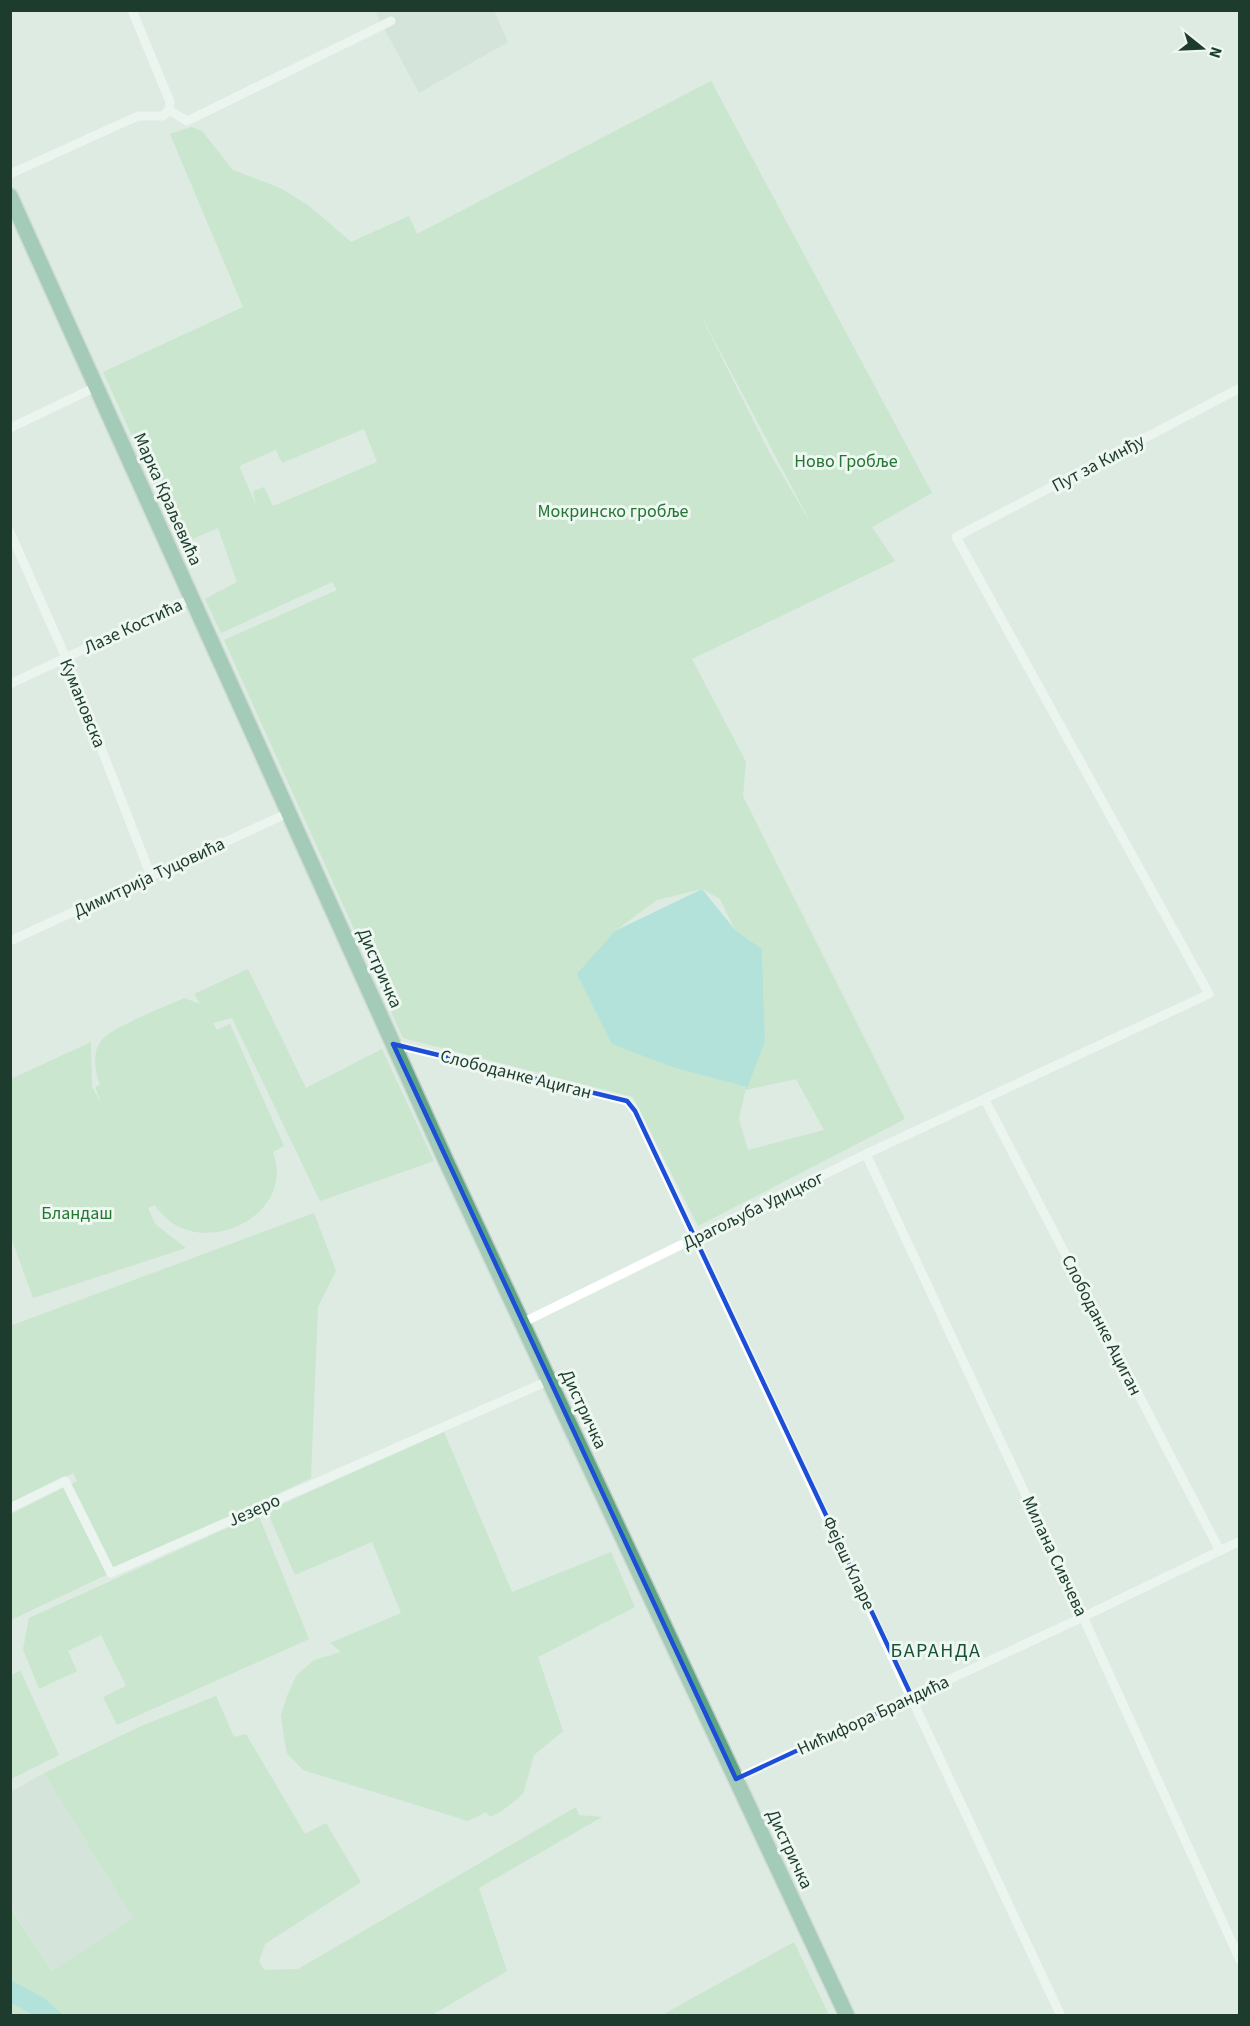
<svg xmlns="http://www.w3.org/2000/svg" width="1250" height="2026" font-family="'Source Sans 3',sans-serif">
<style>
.built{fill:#ccdbd1}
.green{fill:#b4dfb6;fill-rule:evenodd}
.water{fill:#7fd7d1}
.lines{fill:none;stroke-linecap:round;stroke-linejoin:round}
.primary-casing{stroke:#c0c8c4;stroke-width:18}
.street{stroke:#fff;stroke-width:9}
.primary{stroke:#5da583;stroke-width:15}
.marked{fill:none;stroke:#1d4ed8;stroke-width:4.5;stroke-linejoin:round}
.labels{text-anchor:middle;stroke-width:6;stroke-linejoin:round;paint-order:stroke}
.park-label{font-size:18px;fill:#247732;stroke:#eef7f1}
.street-label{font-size:18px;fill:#1d3c2d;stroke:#eef7f1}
.neighbourhood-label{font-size:20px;letter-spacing:1.5px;fill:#185036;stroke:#eef7f1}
</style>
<rect width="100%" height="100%" fill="#ddebe2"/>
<path class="built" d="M375,11H494L508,42L419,93Z
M44,1773L133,1918L51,1971L11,1907V1792Z"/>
<path class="green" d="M711,81L932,493L872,527L895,561L692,659L746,762L743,796L905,1119L698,1226L633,1097L403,1038L224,640L337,590L332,582L221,633L205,599L237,582L218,528L181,544L103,372L243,307L170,134L191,127L202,131L233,170L280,188L308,205L351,242L409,216L417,234ZM702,318L703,319L814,529L770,454ZM364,429L377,462L273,506L264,487L253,491L256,505L239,466L276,450L282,463ZM702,889L720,899L735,930L762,949L765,1040L746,1090L796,1079L824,1130L748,1150L739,1119L746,1087L672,1067L615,931L657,900Z
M248,969L306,1088L382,1049L434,1161L320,1201L232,1018L213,1023L217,1030L230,1024L284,1146L273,1152C298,1219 193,1265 155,1205L148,1208L155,1224L186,1248L33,1298L11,1237V1079L91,1042L92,1087L102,1104L95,1087L100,1085C94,1069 91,1048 106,1036C121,1024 164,1007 184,998L200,1004L194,994Z
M314,1213L336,1271L318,1307L311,1478L11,1620V1514L77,1481L73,1473L11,1503L10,1326Z
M444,1432L512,1592L611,1552L635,1607L538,1657L563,1731L534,1755L523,1794L503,1810L490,1817L486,1812L468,1821L303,1770L287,1753L284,1738L281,1715L287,1696L296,1676L314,1660L341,1652L330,1643L401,1613L372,1542L295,1575L267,1511Z
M258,1514L309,1639L117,1725L103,1697L126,1686L101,1635L68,1651L77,1671L39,1689L23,1649L29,1618Z
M20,1670L59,1755L11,1779V1676Z
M216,1696L234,1737L246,1734L305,1834L326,1823L361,1882L265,1944L259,1961L264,1970L298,1969L576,1807L579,1815L602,1817L479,1888L507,1971L432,2015H63L40,1997L11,1980L10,1907L51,1971L133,1918L44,1773L139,1727Z
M794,1942L829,2015H662Z
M11,2003L33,2015H11Z"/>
<path class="water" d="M702,889L735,930L762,949L765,1041L746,1091V1087L672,1067L612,1044L577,974L615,931Z
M11,1980L44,1998L63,2015H33L11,2003Z"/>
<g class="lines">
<defs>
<path id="primary" d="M10,196L446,1161L847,2016"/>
</defs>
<use href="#primary" class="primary-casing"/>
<path class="street" d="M132,10L170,102L169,110
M169,110L187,121L391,21
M10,174L138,116H163L169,110
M10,428L96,387
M10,532L66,658L151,876
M10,684L190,599
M10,941L288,813
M393,1044L627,1101L635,1111L1061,2016
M985,1100L1219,1549
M866,1154L1083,1617L1240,1960
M522,1323L866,1154L1209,994L956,537L1240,388
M10,1508L65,1481L111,1573L548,1381
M736,1779L1083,1617L1238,1542"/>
<use href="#primary" class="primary"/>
</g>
<path d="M0 0H1250V2026H0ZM393,1044L627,1101L635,1111L912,1697L736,1779Z" fill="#ddebe2" fill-opacity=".55" fill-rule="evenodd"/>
<path class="marked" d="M393,1044L627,1101L635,1111L912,1697L736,1779Z"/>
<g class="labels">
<g class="park-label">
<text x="846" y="467">Ново Гробље</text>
<text x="613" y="517">Мокринско гробље</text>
<text x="77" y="1219">Бландаш</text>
</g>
<g class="street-label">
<text transform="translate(1098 463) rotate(-28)" y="6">Пут за Кинђу</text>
<text transform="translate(168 499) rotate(66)" y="6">Марка Краљевића</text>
<text transform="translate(133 626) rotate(-25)" y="6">Лазе Костића</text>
<text transform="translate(83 703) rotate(68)" y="6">Кумановска</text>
<text transform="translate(149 877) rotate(-25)" y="6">Димитрија Туцовића</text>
<text transform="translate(380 968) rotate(66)" y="6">Дистричка</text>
<text transform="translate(516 1074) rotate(14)" y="6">Слободанке Ациган</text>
<text transform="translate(753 1210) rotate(-26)" y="6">Драгољуба Удицког</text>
<text transform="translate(1102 1325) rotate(63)" y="6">Слободанке Ациган</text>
<text transform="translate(584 1409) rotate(65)" y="6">Дистричка</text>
<text transform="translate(254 1510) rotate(-24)" y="6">Језеро</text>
<text transform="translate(1055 1556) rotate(65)" y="6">Милана Сивчева</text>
<text transform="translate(849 1563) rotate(65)" y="6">Фејеш Кларе</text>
<text transform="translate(873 1715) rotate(-25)" y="6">Нићифора Брандића</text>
<text transform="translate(790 1849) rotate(65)" y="6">Дистричка</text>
</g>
<g class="neighbourhood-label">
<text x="936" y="1657">БАРАНДА</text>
</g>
</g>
<rect width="1250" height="2026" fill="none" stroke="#1d3c2d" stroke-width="24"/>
<g transform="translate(1202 48) rotate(108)" stroke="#eef7f1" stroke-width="4.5" paint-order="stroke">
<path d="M0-4.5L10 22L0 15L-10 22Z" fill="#1d3c2d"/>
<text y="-9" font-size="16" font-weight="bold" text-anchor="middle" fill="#1d3c2d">N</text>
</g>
</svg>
